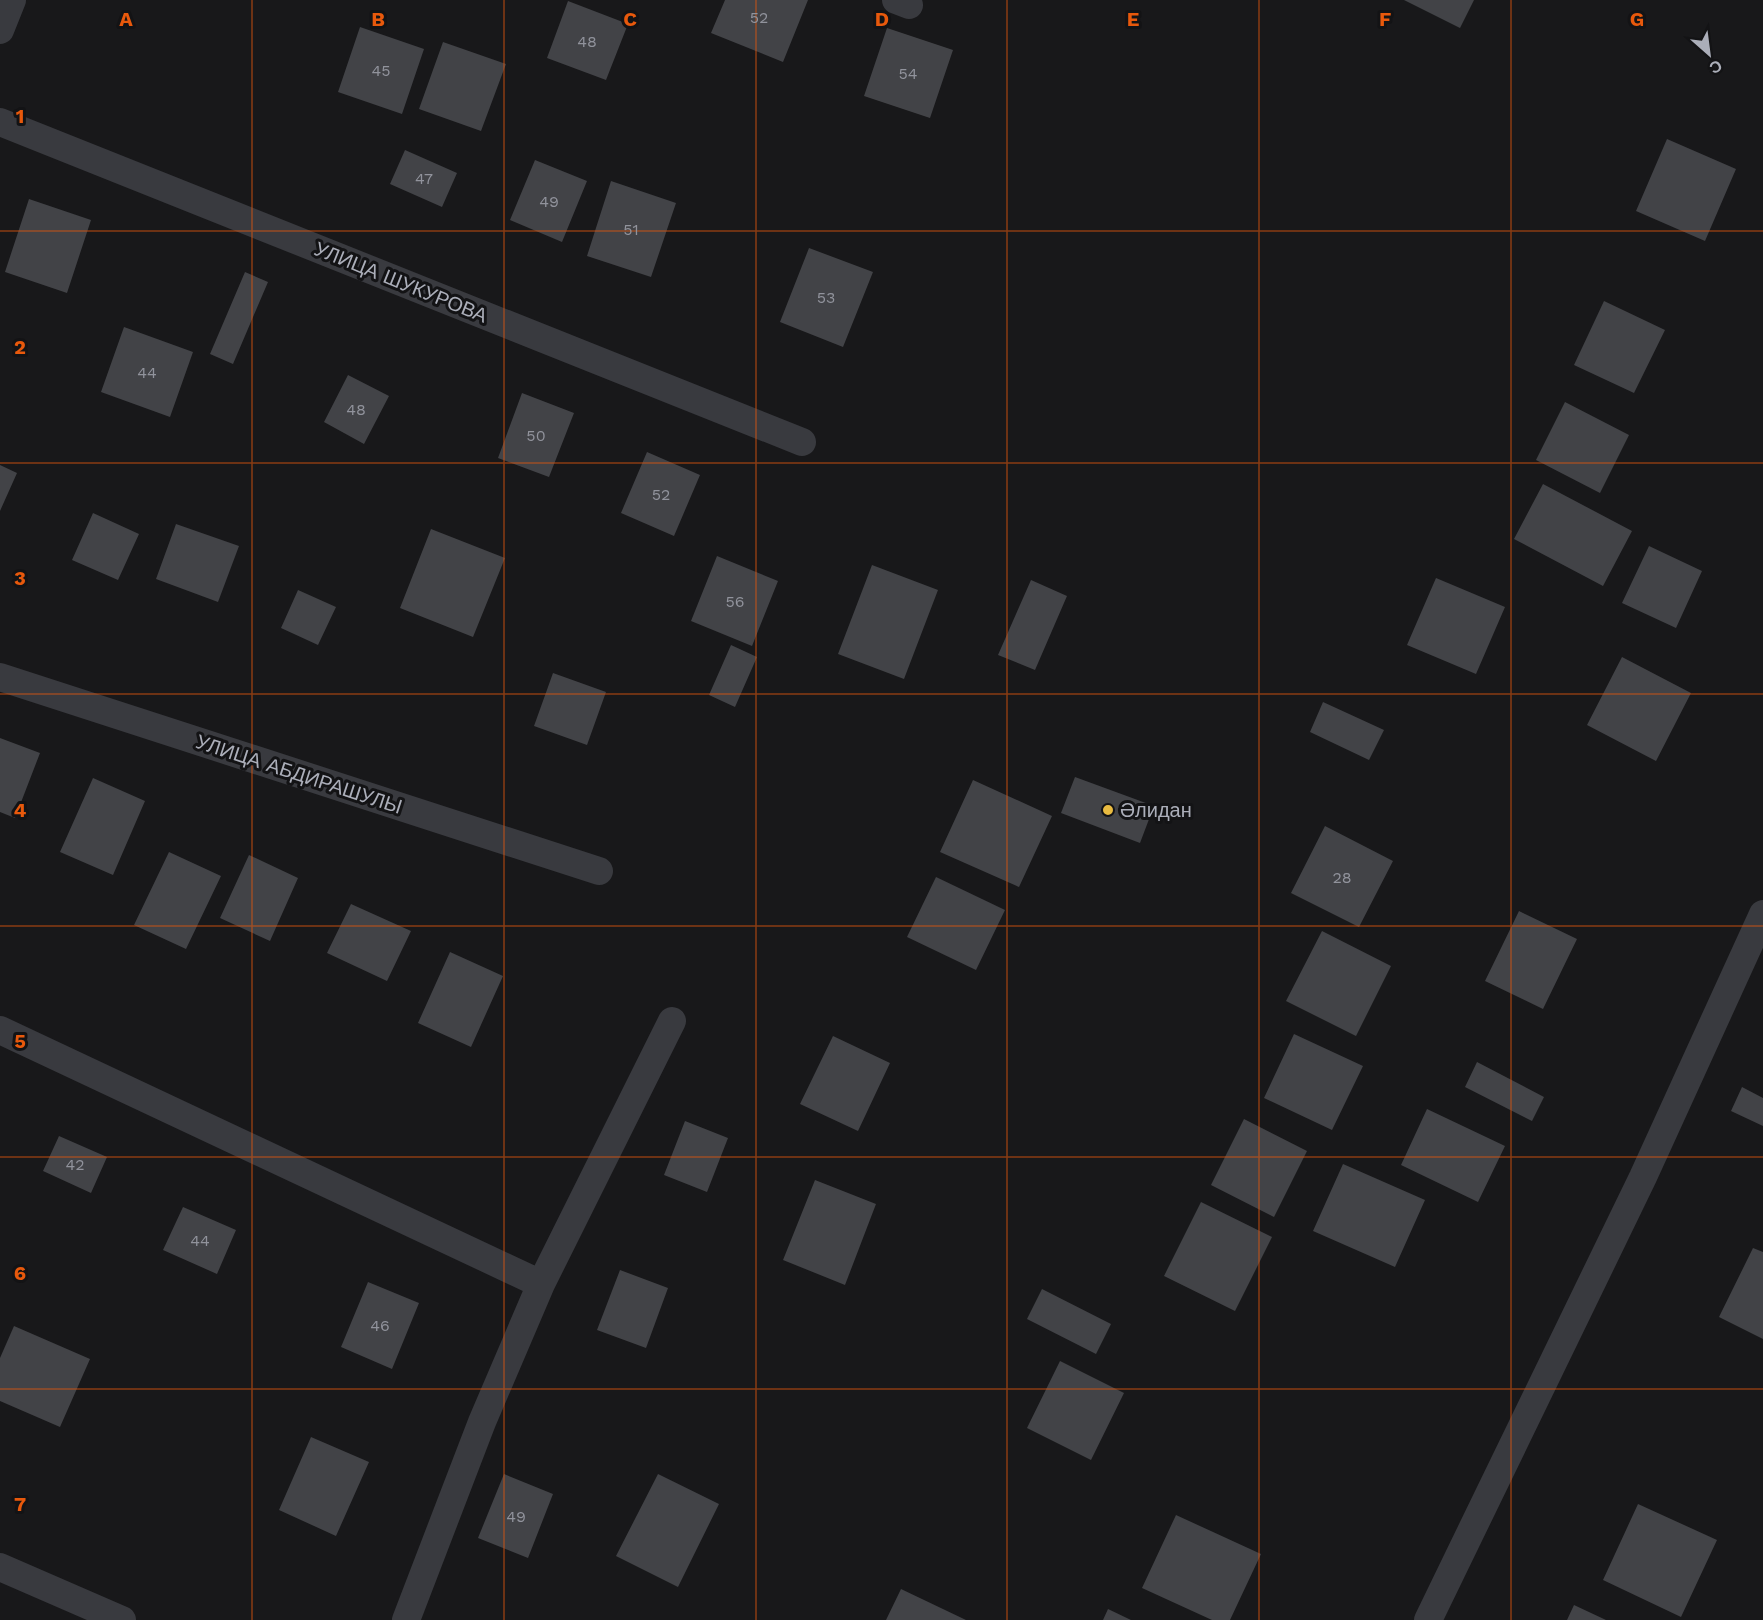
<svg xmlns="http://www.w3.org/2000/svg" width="1763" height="1620" font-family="'Work Sans',sans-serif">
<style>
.building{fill:#424347}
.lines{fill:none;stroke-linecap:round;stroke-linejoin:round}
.street{stroke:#393a3f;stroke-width:28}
.grid{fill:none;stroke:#e8590c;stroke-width:1.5;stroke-opacity:0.55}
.poi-dot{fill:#e9bb41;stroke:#131315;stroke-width:2}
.labels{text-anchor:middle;stroke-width:6;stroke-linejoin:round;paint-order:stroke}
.number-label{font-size:16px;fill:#91939c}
.street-label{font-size:20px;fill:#abaeb9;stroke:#131315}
.poi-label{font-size:20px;fill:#abaeb9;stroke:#131315;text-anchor:start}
.grid-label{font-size:20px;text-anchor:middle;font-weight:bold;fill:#e8590c;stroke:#131315;stroke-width:6;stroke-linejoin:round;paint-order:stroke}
</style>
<rect width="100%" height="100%" fill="#18181a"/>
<path class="building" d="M725,0H808L783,62L711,33Z
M1404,0H1474L1460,28Z
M568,1L628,24L606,80L547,58Z
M360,27L424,49L402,114L338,92Z
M887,28L953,50L930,118L864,96Z
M443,42L506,64L481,131L419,109Z
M1667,139L1736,169L1705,241L1636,211Z
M405,150L457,173L442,207L390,184Z
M535,160L587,181L562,242L510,220Z
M611,181L676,203L651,277L587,256Z
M29,199L91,220L67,293L5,272Z
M809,248L873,272L843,347L780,322Z
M245,272L268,282L233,364L210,354Z
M1604,301L1665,330L1634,393L1574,365Z
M124,327L193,352L170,417L101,392Z
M348,375L389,396L364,444L324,422Z
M522,393L574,413L549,477L498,458Z
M1565,402L1629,435L1600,493L1536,460Z
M647,452L700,475L674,536L621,513Z
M0,465L17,473L0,511Z
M1543,484L1632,531L1603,586L1514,539Z
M93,513L139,534L118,580L72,560Z
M176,524L239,546L218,602L156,579Z
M431,529L505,558L473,637L400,608Z
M1649,546L1702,571L1676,628L1622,603Z
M717,556L778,581L752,646L691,621Z
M872,565L938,590L904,679L838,654Z
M1436,578L1505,607L1476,674L1407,645Z
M1031,580L1067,596L1035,670L998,655Z
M298,590L336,607L318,645L281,628Z
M731,645L757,657L735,707L709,695Z
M1622,657L1691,693L1656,761L1587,725Z
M553,673L606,692L587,745L534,726Z
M1323,702L1384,730L1369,760L1310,732Z
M0,738L40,753L15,818L0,812Z
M1075,777L1154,806L1140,843L1061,813Z
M93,778L145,801L113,875L60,852Z
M973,780L1052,816L1019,887L940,852Z
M1325,826L1393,861L1359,927L1291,893Z
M169,852L221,876L186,949L134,925Z
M249,855L298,878L270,941L220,918Z
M936,877L1005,910L976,970L907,937Z
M351,904L411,931L387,981L327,953Z
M1519,911L1577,939L1543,1009L1485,981Z
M1322,931L1391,966L1356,1036L1286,1001Z
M450,952L503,976L471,1047L418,1023Z
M1294,1034L1363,1066L1332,1130L1264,1098Z
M833,1036L890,1063L858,1131L800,1104Z
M1477,1062L1544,1097L1532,1121L1465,1087Z
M1742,1087L1763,1098V1126L1731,1111Z
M1427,1109L1505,1146L1478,1202L1401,1165Z
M1244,1119L1307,1151L1274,1217L1211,1185Z
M685,1121L728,1138L707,1192L664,1175Z
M59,1136L107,1157L91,1193L43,1171Z
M1343,1164L1425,1200L1395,1267L1313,1231Z
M815,1180L876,1204L845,1285L783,1260Z
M1201,1202L1272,1237L1235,1311L1164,1276Z
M183,1207L236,1230L217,1274L163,1250Z
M1753,1248L1763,1252V1339L1719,1317Z
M620,1270L668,1288L646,1348L597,1330Z
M368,1282L419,1303L392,1369L341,1347Z
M1042,1289L1111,1324L1096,1354L1027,1319Z
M14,1326L90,1359L60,1427L0,1401V1358Z
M1060,1361L1124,1393L1091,1460L1027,1428Z
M311,1437L369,1462L336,1536L279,1510Z
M504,1474L553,1494L528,1558L478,1538Z
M658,1474L719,1504L678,1587L616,1556Z
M1638,1504L1717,1540L1681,1617L1603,1580Z
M1176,1515L1261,1554L1230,1620H1212L1142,1588Z
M901,1589L966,1620H886Z
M1574,1605L1606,1620H1567Z
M1108,1609L1131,1620H1103Z"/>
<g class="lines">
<path class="street" d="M896,0L909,5
M0,30L12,0
M0,122L802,442
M0,677L599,871
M0,1030L541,1284
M0,1567L122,1620
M406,1620L482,1422L541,1284L672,1021
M1428,1620L1643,1177L1763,914"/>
</g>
<path class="grid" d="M252,0V1620M504,0V1620M756,0V1620M1007,0V1620M1259,0V1620M1511,0V1620M0,231H1763M0,463H1763M0,694H1763M0,926H1763M0,1157H1763M0,1389H1763"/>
<circle class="poi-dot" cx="1108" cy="810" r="6"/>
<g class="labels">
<g class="number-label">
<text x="759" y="23">52</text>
<text x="587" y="47">48</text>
<text x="381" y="76">45</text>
<text x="908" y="79">54</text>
<text x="424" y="184">47</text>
<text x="549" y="207">49</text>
<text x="631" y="235">51</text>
<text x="826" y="303">53</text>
<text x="147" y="378">44</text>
<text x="356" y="415">48</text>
<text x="536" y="441">50</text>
<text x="661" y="500">52</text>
<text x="735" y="607">56</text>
<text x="1342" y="883">28</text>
<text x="75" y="1170">42</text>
<text x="200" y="1246">44</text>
<text x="380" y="1331">46</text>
<text x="516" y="1522">49</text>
</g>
<g class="street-label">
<text transform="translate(401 282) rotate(22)" y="7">УЛИЦА ШУКУРОВА</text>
<text transform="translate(299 774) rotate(18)" y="7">УЛИЦА АБДИРАШУЛЫ</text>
</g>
<g class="poi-label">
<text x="1120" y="817">Әлидан</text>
</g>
</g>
<g class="grid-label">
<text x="126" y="26">A</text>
<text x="378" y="26">B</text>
<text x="630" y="26">C</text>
<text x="882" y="26">D</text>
<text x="1133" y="26">E</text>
<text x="1385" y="26">F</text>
<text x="1637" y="26">G</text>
<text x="20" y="123">1</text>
<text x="20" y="354">2</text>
<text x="20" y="585">3</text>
<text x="20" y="817">4</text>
<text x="20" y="1048">5</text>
<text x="20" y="1280">6</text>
<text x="20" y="1511">7</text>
</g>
<g transform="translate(1709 54) rotate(152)" stroke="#131315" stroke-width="4.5" paint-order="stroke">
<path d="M0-4.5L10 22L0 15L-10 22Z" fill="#abaeb9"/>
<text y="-9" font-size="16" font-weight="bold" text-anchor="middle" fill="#abaeb9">С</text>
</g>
</svg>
